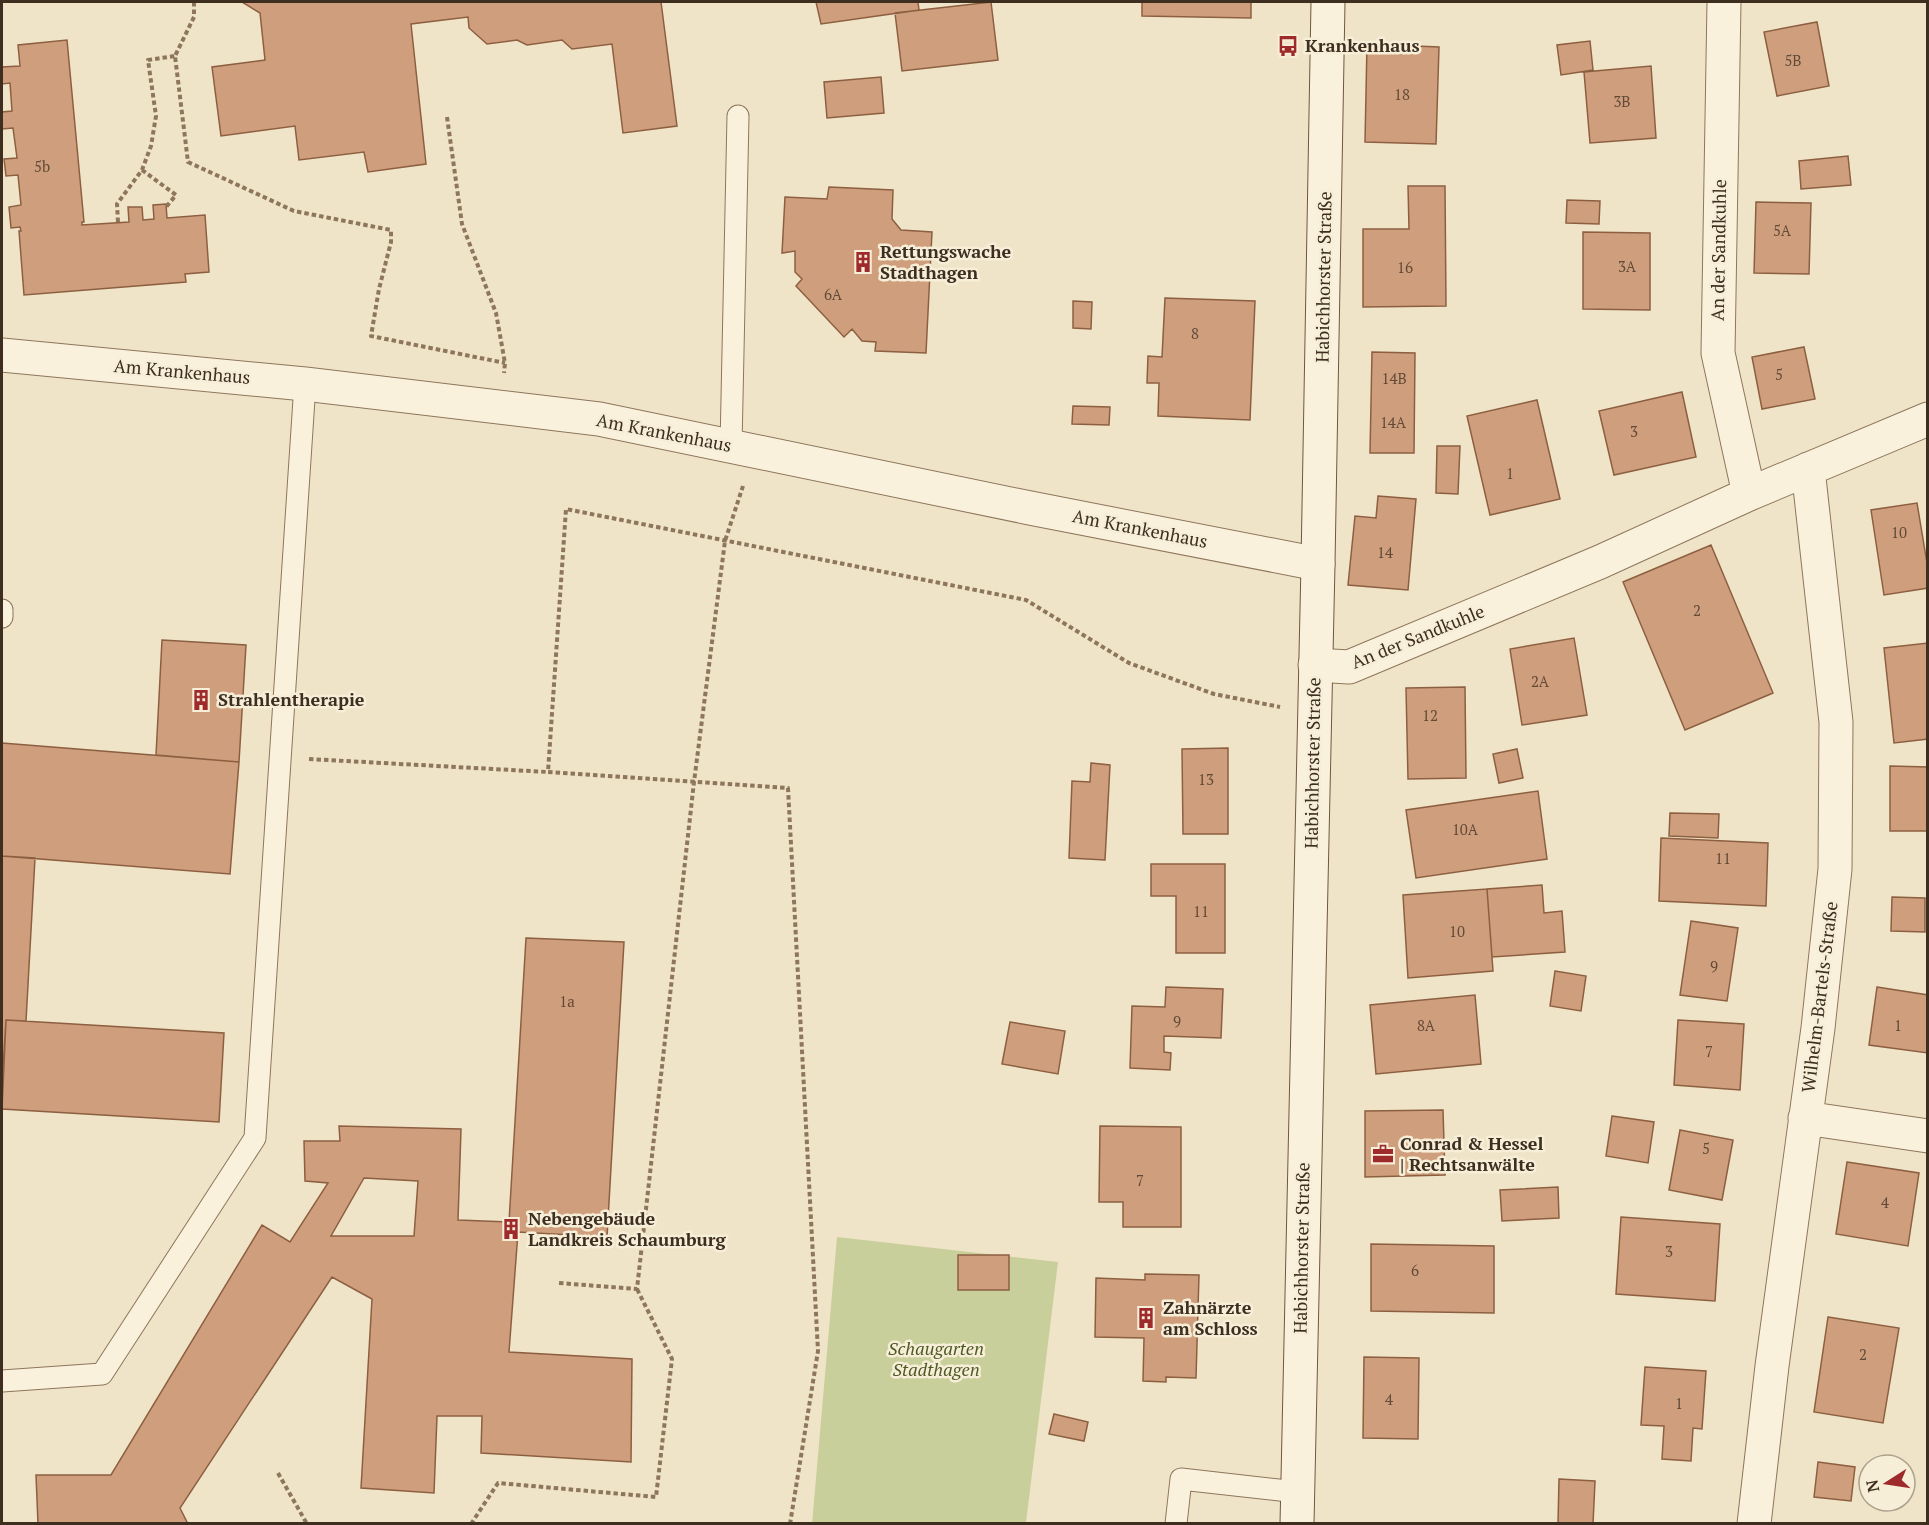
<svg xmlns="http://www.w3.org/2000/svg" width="1929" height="1525" font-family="'PT Serif',serif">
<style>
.green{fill:#c9cf9b}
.building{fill:#cf9f7d;stroke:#8d5f41;stroke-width:1.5;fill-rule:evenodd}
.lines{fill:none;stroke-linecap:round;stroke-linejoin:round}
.service-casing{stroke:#8d765c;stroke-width:23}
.minor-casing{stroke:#8d765c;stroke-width:35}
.secondary-casing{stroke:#6f573f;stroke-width:35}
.path{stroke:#8d765c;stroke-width:4;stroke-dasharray:4.5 3;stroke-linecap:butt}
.service{stroke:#faf1dc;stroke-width:21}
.minor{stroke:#faf1dc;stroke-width:33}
.secondary{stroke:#faf1dc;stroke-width:33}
.labels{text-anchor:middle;stroke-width:5;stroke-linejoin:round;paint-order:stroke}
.number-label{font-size:15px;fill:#624a37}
.poi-label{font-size:18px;font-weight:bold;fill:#3d2e20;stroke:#f7eed8;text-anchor:start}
.street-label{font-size:18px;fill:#3d2e20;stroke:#f7eed8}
.park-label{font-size:18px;font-style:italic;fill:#4d5a26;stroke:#f7eed8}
</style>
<rect width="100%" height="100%" fill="#f0e4c8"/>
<path class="green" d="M837,1237L1058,1262L1026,1523L812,1524Z"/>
<path class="building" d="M242,2H661L677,126L623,133L612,44L572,49L562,40L527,45L517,40L487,44L469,28L468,17L411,24L426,164L368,172L364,152L299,160L295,126L221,136L212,67L265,60L260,13Z
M816,2H918L919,10L821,24Z
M991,2L998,60L902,71L895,13Z
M1142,2H1251V18L1142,16Z
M1817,22L1829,86L1777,96L1764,32Z
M67,40L84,222H82V225L129,222L128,207H142L143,220L154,219L153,205L166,204L167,218L205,215L209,272L185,274L186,282L24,295L19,231H21L20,227L11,228L9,207L21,205L18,175L6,176L4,159L17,158L13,128L2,129V112L12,111L10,83L2,84V67L20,66L18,45Z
M1590,41L1593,70L1561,75L1557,45Z
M1367,44L1439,47L1436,144L1365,142Z
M1651,66L1656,138L1590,143L1584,72Z
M881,77L884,113L827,118L824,82Z
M1848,156L1851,185L1801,189L1799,161Z
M1408,186H1445L1446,306L1363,307V229H1409Z
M829,187L893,190L892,219L901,230L932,232L926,353L875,351L876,342L862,341L852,329L844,337L796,286L802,279L795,272V251L782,253L785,197L827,199Z
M1567,200L1600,201L1599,224L1566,223Z
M1756,202L1811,203L1809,274L1754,273Z
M1583,232L1650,233V310L1583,309Z
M1165,298L1255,301L1250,420L1158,416L1159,383H1147L1148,356L1162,357Z
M1073,301L1092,302L1091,329L1073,328Z
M1804,347L1815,399L1762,409L1752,357Z
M1372,352L1415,353L1414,453H1370Z
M1682,392L1696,457L1614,475L1599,411Z
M1537,400L1560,499L1490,515L1467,416Z
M1073,406L1110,407L1109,425L1072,424Z
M1437,446H1460L1458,494L1436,493Z
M1378,496L1416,499L1408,590L1348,585L1355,516L1376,518Z
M1917,503L1928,569V588L1884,595L1871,510Z
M1711,545L1773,693L1685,730L1623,582Z
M1574,638L1587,715L1522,725L1510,649Z
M162,640L246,645L239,762L156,755Z
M1928,643V739L1894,743L1884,648Z
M1465,687L1466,778L1408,779L1406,688Z
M2,743L239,762L230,874L2,856Z
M1228,748V834H1183L1182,749Z
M1517,749L1523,778L1499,783L1493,754Z
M1091,763L1110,765L1105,860L1069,858L1072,781L1090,782Z
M1890,766L1928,767V831H1890Z
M1538,791L1547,859L1416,878L1406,810Z
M1670,813L1719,814L1718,838L1669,836Z
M1661,838L1768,843L1766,906L1659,901Z
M2,856L35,858L26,1021L6,1020L3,1068H2Z
M1151,864H1225V953H1176V896H1151Z
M1542,885L1544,913L1562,911L1565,952L1492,957L1487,889Z
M1487,889L1493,971L1408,978L1403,895Z
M1892,897L1925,898V932L1891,931Z
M1691,921L1738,928L1727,1001L1680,995Z
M526,938L624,942L607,1237L518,1232L509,1352L632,1359L631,1462L481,1453L482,1416H437L434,1493L361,1488L372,1299L332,1277L180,1508L188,1524H38L36,1475H111L262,1225L290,1242L328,1183L305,1181L304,1141H340L339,1126L461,1129L458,1220L509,1222ZM364,1178L418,1181L414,1236H331Z
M1555,971L1586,976L1581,1011L1550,1006Z
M1166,987L1223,989L1221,1038L1164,1036V1052L1171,1053L1170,1070L1130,1068L1132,1006L1165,1007Z
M1877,987L1928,995V1053L1869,1045Z
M1475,995L1481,1064L1376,1074L1370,1005Z
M6,1020L224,1033L219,1122L2,1109Z
M1678,1020L1744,1024L1740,1090L1674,1085Z
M1010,1022L1065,1031L1058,1074L1002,1064Z
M1443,1110L1445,1175L1365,1177V1111Z
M1612,1116L1654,1122L1648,1163L1606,1156Z
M1100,1126L1181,1127V1227H1123V1202H1099Z
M1680,1130L1733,1140L1722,1200L1669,1190Z
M1847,1162L1919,1173L1908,1246L1836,1234Z
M1558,1187L1559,1218L1502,1221L1500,1190Z
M1621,1217L1720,1224L1715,1301L1616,1294Z
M1371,1244L1494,1246V1313L1371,1311Z
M958,1255H1009V1290H958Z
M1145,1274L1199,1275L1196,1378L1166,1377V1382L1143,1381L1144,1338L1095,1337L1096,1278L1145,1280Z
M1828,1317L1899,1328L1883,1423L1814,1412Z
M1364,1357L1419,1358L1418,1439L1363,1438Z
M1645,1367L1706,1371L1702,1429L1693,1428L1691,1461L1662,1459L1664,1426L1641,1425Z
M1054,1414L1088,1422L1084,1441L1049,1434Z
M1818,1462L1855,1467L1851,1501L1814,1497Z
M1559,1479L1595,1481L1593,1524H1558Z"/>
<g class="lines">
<defs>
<path id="service" d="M731,446L738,116
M2,610V617
M2,1381L102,1374L255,1138L305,384
M1176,1524L1181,1479L1297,1492"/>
<path id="minor" d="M1724,2L1718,353L1749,494
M2,355L305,384L599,419L1030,508L1318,564
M1315,665L1349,667L1600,562L1749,494L1928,419
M1805,1118L1928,1136
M1754,1524L1772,1366L1818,1028L1835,869L1836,722L1808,469"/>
<path id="secondary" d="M1297,1524L1318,564L1328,2"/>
</defs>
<use href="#service" class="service-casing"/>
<use href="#minor" class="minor-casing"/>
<use href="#secondary" class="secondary-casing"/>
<path class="path" d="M194,2V17L175,56L188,162L294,211L391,230V242L379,289L371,336L505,363
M447,117L462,224L496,313L505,363L504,373
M142,170L176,195L166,207
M118,222L117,204L142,170L151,146L156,116L148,60L175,56
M309,759L548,772
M559,1283L637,1289L694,782L725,541L743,486
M278,1473L307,1524
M471,1524L498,1483L656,1497L672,1359L637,1289
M790,1524L818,1351L788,788L548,772L566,509L1026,600L1129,663L1214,694L1280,707"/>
<use href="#service" class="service"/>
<use href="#minor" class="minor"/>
<use href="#secondary" class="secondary"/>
</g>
<defs>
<symbol id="bus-bare" viewBox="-9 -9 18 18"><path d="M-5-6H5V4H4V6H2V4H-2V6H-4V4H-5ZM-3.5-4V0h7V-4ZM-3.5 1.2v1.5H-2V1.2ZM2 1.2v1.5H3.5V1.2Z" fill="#9e2a2b" stroke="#f7eed8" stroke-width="2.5" paint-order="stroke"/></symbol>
<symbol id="building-bare" viewBox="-9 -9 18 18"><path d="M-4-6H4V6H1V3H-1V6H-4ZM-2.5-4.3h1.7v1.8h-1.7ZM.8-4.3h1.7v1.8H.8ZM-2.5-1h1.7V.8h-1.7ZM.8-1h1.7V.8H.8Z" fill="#9e2a2b" stroke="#f7eed8" stroke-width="2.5" paint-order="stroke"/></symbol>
<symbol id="office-bare" viewBox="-9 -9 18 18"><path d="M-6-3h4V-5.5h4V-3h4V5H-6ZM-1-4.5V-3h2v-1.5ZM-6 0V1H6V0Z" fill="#9e2a2b" stroke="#f7eed8" stroke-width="2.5" paint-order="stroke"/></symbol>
</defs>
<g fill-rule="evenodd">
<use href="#bus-bare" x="1273" y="31" width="30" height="30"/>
<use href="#building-bare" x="848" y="247" width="30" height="30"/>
<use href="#building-bare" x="186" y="685" width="30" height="30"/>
<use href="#office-bare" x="1368" y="1139" width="30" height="30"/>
<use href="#building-bare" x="496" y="1214" width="30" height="30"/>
<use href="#building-bare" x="1131" y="1303" width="30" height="30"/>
</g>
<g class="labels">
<g class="number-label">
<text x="1793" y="66">5B</text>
<text x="1402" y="100">18</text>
<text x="1622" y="107">3B</text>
<text x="42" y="172">5b</text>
<text x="1782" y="236">5A</text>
<text x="1627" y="272">3A</text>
<text x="1405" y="273">16</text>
<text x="833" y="300">6A</text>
<text x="1195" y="339">8</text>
<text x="1779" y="380">5</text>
<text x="1394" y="384">14B</text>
<text x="1393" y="428">14A</text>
<text x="1634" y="437">3</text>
<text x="1510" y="479">1</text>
<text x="1899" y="538">10</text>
<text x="1385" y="558">14</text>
<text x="1697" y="616">2</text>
<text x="1540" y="687">2A</text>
<text x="1430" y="721">12</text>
<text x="1206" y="785">13</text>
<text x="1465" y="835">10A</text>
<text x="1723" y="864">11</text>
<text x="1201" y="917">11</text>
<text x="1457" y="937">10</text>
<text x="1714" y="972">9</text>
<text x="567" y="1007">1a</text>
<text x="1177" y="1027">9</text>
<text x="1426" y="1031">8A</text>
<text x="1898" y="1031">1</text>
<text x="1709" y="1057">7</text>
<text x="1706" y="1154">5</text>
<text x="1140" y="1186">7</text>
<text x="1885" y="1208">4</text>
<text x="1669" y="1257">3</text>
<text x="1415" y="1276">6</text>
<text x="1863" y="1360">2</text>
<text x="1389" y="1405">4</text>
<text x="1679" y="1409">1</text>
</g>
<g class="poi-label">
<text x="1305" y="52">Krankenhaus</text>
<text x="880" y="258">Rettungswache<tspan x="880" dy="21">Stadthagen</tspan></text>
<text x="218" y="706">Strahlentherapie</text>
<text x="1400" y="1150">Conrad &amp; Hessel<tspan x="1400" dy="21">| Rechtsanwälte</tspan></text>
<text x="528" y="1225">Nebengebäude<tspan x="528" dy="21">Landkreis Schaumburg</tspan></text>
<text x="1163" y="1314">Zahnärzte<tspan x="1163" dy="21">am Schloss</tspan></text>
</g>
<g class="street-label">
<text transform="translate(1719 250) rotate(-89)" y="6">An der Sandkuhle</text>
<text transform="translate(1324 277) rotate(-89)" y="6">Habichhorster Straße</text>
<text transform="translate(182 372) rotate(5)" y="6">Am Krankenhaus</text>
<text transform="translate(664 433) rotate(11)" y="6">Am Krankenhaus</text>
<text transform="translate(1140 529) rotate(11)" y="6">Am Krankenhaus</text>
<text transform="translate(1418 637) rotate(-22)" y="6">An der Sandkuhle</text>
<text transform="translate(1313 763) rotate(-89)" y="6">Habichhorster Straße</text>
<text transform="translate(1820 997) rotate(-83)" y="6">Wilhelm-Bartels-Straße</text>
<text transform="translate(1302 1248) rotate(-89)" y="6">Habichhorster Straße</text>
</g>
<g class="park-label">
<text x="936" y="1355">Schaugarten<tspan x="936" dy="21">Stadthagen</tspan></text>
</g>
</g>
<rect width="1929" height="1525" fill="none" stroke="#3d2e20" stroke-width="6"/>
<g transform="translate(1887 1483) rotate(258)"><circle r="28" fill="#f7eed8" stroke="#ada18e" stroke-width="1.5"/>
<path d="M0-4.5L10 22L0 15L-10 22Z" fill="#9e2a2b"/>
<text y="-9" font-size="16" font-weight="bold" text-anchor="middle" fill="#3d2e20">N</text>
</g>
</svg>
